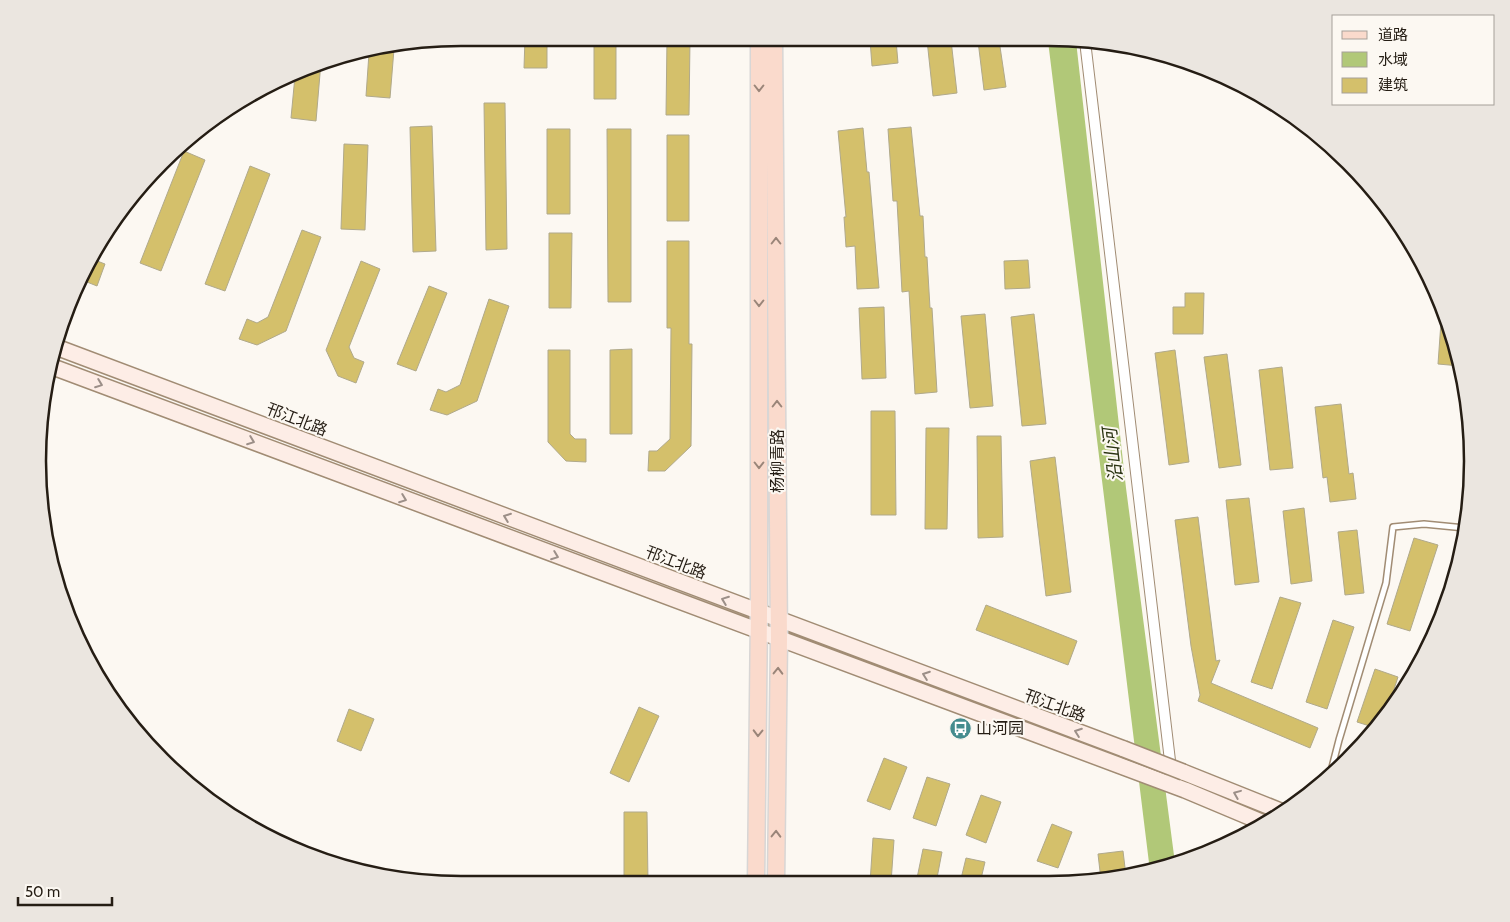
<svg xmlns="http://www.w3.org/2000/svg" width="1510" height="922" font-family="Cabin,'Noto Sans SC',sans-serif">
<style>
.water{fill:#b1c878}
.building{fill:#d4c06b;stroke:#b0a98b}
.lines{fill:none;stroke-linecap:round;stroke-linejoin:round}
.service-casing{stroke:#a18c74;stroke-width:8}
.minor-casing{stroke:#a18c74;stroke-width:12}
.secondary-casing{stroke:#a18c74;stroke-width:18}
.primary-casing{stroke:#d8d6d5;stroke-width:19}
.service{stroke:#fff;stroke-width:5}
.minor{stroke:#fff;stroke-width:10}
.secondary{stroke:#fdede6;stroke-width:15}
.primary{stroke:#fadacc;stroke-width:16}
.secondary-bridge-casing{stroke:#a18c74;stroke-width:18;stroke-linecap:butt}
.secondary-bridge{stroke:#fdede6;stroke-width:15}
.oneway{stroke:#9a8579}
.oneway2{stroke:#9c8f88}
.labels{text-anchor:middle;stroke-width:4;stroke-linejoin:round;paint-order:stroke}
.street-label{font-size:16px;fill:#251d14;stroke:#fcf8f2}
.poi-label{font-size:16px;fill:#251d14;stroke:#fcf8f2;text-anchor:start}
.water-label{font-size:18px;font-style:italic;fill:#2a3311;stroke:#fcf8f2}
.rim{fill:none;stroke:#251d14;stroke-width:2.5}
</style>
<rect width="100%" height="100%" fill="#fcf8f2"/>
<path class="water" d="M1048,41H1076L1126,488L1175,863L1159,870L1150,871Z"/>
<path class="building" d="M525,38H547V68H524Z
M594,38H616V99H594Z
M667,39H690L689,115H666Z
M870,40H896L898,63L872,66Z
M927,40H951L957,93L933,96Z
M984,40H999L1006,87L984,90L978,41Z
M394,49L390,98L366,96L369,53Z
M321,62L316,121L291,118L295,76Z
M484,103H505L507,249L486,250Z
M432,126L436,251L413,252L410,127Z
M911,127L920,216H923L925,257H927L930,308H932L937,392L915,394L909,291L902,292L897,201H893L888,129Z
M863,128L867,172H869L879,288L857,289L855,246L846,247L844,217H846L838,131Z
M547,129H570V214H547Z
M607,129H631V302H608Z
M667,135H689V221H667Z
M344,144L368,145L365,230L341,229Z
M184,151L205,160L161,271L140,263Z
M250,166L270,174L225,291L205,284Z
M302,230L321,237L286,331L257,345L239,339L247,319L257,323L268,317Z
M549,233H572L571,308H549Z
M667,241H689V344H692L691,446L665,471H648L649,451H657L670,439L671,328H667Z
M92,259L105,264L97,286L82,280Z
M1028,260L1030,288L1005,289L1004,261Z
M361,261L380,269L349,347L354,358L364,362L356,383L338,376L326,350Z
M429,286L447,293L416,371L397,364Z
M1185,293H1204L1203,334H1173V307H1185Z
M489,299L509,306L477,401L447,415L430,410L438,389L446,392L460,385Z
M884,307L886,378L862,379L859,308Z
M1442,308L1450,325L1460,366L1438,364Z
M985,314L993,406L970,408L961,316Z
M1034,314L1046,424L1022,426L1011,317Z
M632,349V434H610V350Z
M548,350H570V434L575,439H586V462L566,461L548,442Z
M1175,350L1189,462L1169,465L1155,353Z
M1227,354L1241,465L1219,468L1204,357Z
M1282,367L1293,468L1270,470L1259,370Z
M1341,404L1349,474L1353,473L1356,499L1330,502L1327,477L1323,478L1315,407Z
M871,411H895L896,515H871Z
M926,428H949L947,529H925Z
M977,436H1001L1003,537L978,538Z
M1055,457L1071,592L1046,596L1030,461Z
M1249,498L1259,582L1235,585L1226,500Z
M1304,508L1312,581L1291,584L1283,511Z
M1198,517L1216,661L1220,660L1211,683L1318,728L1310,748L1198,701L1200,695L1191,646L1175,520Z
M1357,530L1364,593L1345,595L1338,532Z
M1414,538L1438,545L1410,631L1387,624Z
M1280,597L1301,603L1272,689L1251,682Z
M986,605L1077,641L1068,665L976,630Z
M1333,620L1354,627L1327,709L1306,702Z
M1375,669L1398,677L1384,720L1376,728L1357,722Z
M639,707L659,716L629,782L610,773Z
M349,709L374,719L361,751L337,741Z
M884,758L907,767L890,810L867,801Z
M927,777L950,784L936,826L913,818Z
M981,795L1001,802L986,843L966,835Z
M624,812H647L648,882H624Z
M1052,824L1072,832L1058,868L1037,861Z
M873,838L894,840L891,883H870Z
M923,849L942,852L936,883H916Z
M1123,851L1126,876L1101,880L1098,854Z
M966,858L985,862L980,883H960Z"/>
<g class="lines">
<defs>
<path id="service" d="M1329,779L1339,740L1386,583L1393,527L1424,524L1465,528"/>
<path id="minor" d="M1085,41L1173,786"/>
<path id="secondary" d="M56,347L1124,749
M53,367L1185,790L1266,824
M1183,772L1283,812"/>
<path id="primary" d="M774,39L779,639L776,882
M756,882L759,613V39"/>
</defs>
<use href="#service" class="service-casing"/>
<use href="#minor" class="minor-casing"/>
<use href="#secondary" class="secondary-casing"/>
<use href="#primary" class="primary-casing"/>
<use href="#service" class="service"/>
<use href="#minor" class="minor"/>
<use href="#secondary" class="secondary"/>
<use href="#primary" class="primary"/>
<defs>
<path id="secondary-bridge" d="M1124,749L1183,772"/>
</defs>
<use href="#secondary-bridge" class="secondary-bridge-casing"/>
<use href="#secondary-bridge" class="secondary-bridge"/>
</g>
<defs><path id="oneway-chevron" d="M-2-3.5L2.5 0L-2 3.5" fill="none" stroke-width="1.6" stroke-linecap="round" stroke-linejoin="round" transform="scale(1.25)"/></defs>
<g class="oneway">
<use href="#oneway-chevron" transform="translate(759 88) rotate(90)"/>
<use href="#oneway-chevron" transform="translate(776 241) rotate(-90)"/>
<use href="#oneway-chevron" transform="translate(759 303) rotate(90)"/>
<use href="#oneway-chevron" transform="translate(777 404) rotate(-90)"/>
<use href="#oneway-chevron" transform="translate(759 465) rotate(90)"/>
<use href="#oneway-chevron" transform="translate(778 671) rotate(-89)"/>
<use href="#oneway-chevron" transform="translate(758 733) rotate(91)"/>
<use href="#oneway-chevron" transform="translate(776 834) rotate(-89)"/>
</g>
<g class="oneway2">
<use href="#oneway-chevron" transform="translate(99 384) rotate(21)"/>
<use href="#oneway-chevron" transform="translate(251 441) rotate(21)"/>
<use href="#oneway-chevron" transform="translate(403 499) rotate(21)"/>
<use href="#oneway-chevron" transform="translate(507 517) rotate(-159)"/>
<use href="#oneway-chevron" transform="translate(555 556) rotate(21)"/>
<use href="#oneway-chevron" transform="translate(725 600) rotate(-159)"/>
<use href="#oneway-chevron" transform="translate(926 675) rotate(-160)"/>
<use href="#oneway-chevron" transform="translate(1078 732) rotate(-160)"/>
<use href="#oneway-chevron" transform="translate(1237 794) rotate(-158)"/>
</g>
<defs>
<symbol id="bus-disc" viewBox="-11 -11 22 22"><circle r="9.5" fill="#448c8e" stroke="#fcf8f2"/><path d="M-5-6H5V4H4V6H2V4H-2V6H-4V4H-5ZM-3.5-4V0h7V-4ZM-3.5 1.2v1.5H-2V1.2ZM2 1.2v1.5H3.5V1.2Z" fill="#fff"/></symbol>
</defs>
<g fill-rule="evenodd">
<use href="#bus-disc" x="948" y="716" width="25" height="25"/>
</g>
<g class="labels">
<g class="street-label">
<text transform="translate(297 419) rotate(21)" y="6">邗江北路</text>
<text transform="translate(777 461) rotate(-90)" y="6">杨柳青路</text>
<text transform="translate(676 562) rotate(21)" y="6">邗江北路</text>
<text transform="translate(1055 705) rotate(20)" y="6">邗江北路</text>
</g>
<g class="poi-label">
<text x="976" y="734">山河园</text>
</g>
<g class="water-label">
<text transform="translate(1113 455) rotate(-97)" y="6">沿山河</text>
</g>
</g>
<path d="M0 0H1510V922H0ZM461 46H1049A415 415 0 0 1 1464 461V461A415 415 0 0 1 1049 876H461A415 415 0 0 1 46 461V461A415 415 0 0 1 461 46Z" fill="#ebe6e0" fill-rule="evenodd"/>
<path class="rim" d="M461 46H1049A415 415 0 0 1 1464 461V461A415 415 0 0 1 1049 876H461A415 415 0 0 1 46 461V461A415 415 0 0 1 461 46Z"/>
<rect x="1332" y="15" width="162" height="90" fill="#fcf8f2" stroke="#a6a099"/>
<rect x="1342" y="31" width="25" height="8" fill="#fadacc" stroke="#a6a099"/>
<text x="1378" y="40" font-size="15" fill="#251d14">道路</text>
<rect x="1342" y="52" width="25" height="15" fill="#b1c878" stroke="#a6a099"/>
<text x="1378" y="65" font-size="15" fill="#251d14">水域</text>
<rect x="1342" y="78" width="25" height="15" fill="#d4c06b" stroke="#a6a099"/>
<text x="1378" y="90" font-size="15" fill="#251d14">建筑</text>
<path d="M18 897v8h94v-8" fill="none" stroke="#251d14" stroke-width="2.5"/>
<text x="25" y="897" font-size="15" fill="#251d14" stroke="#fcf8f2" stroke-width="4" paint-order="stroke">50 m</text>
</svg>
